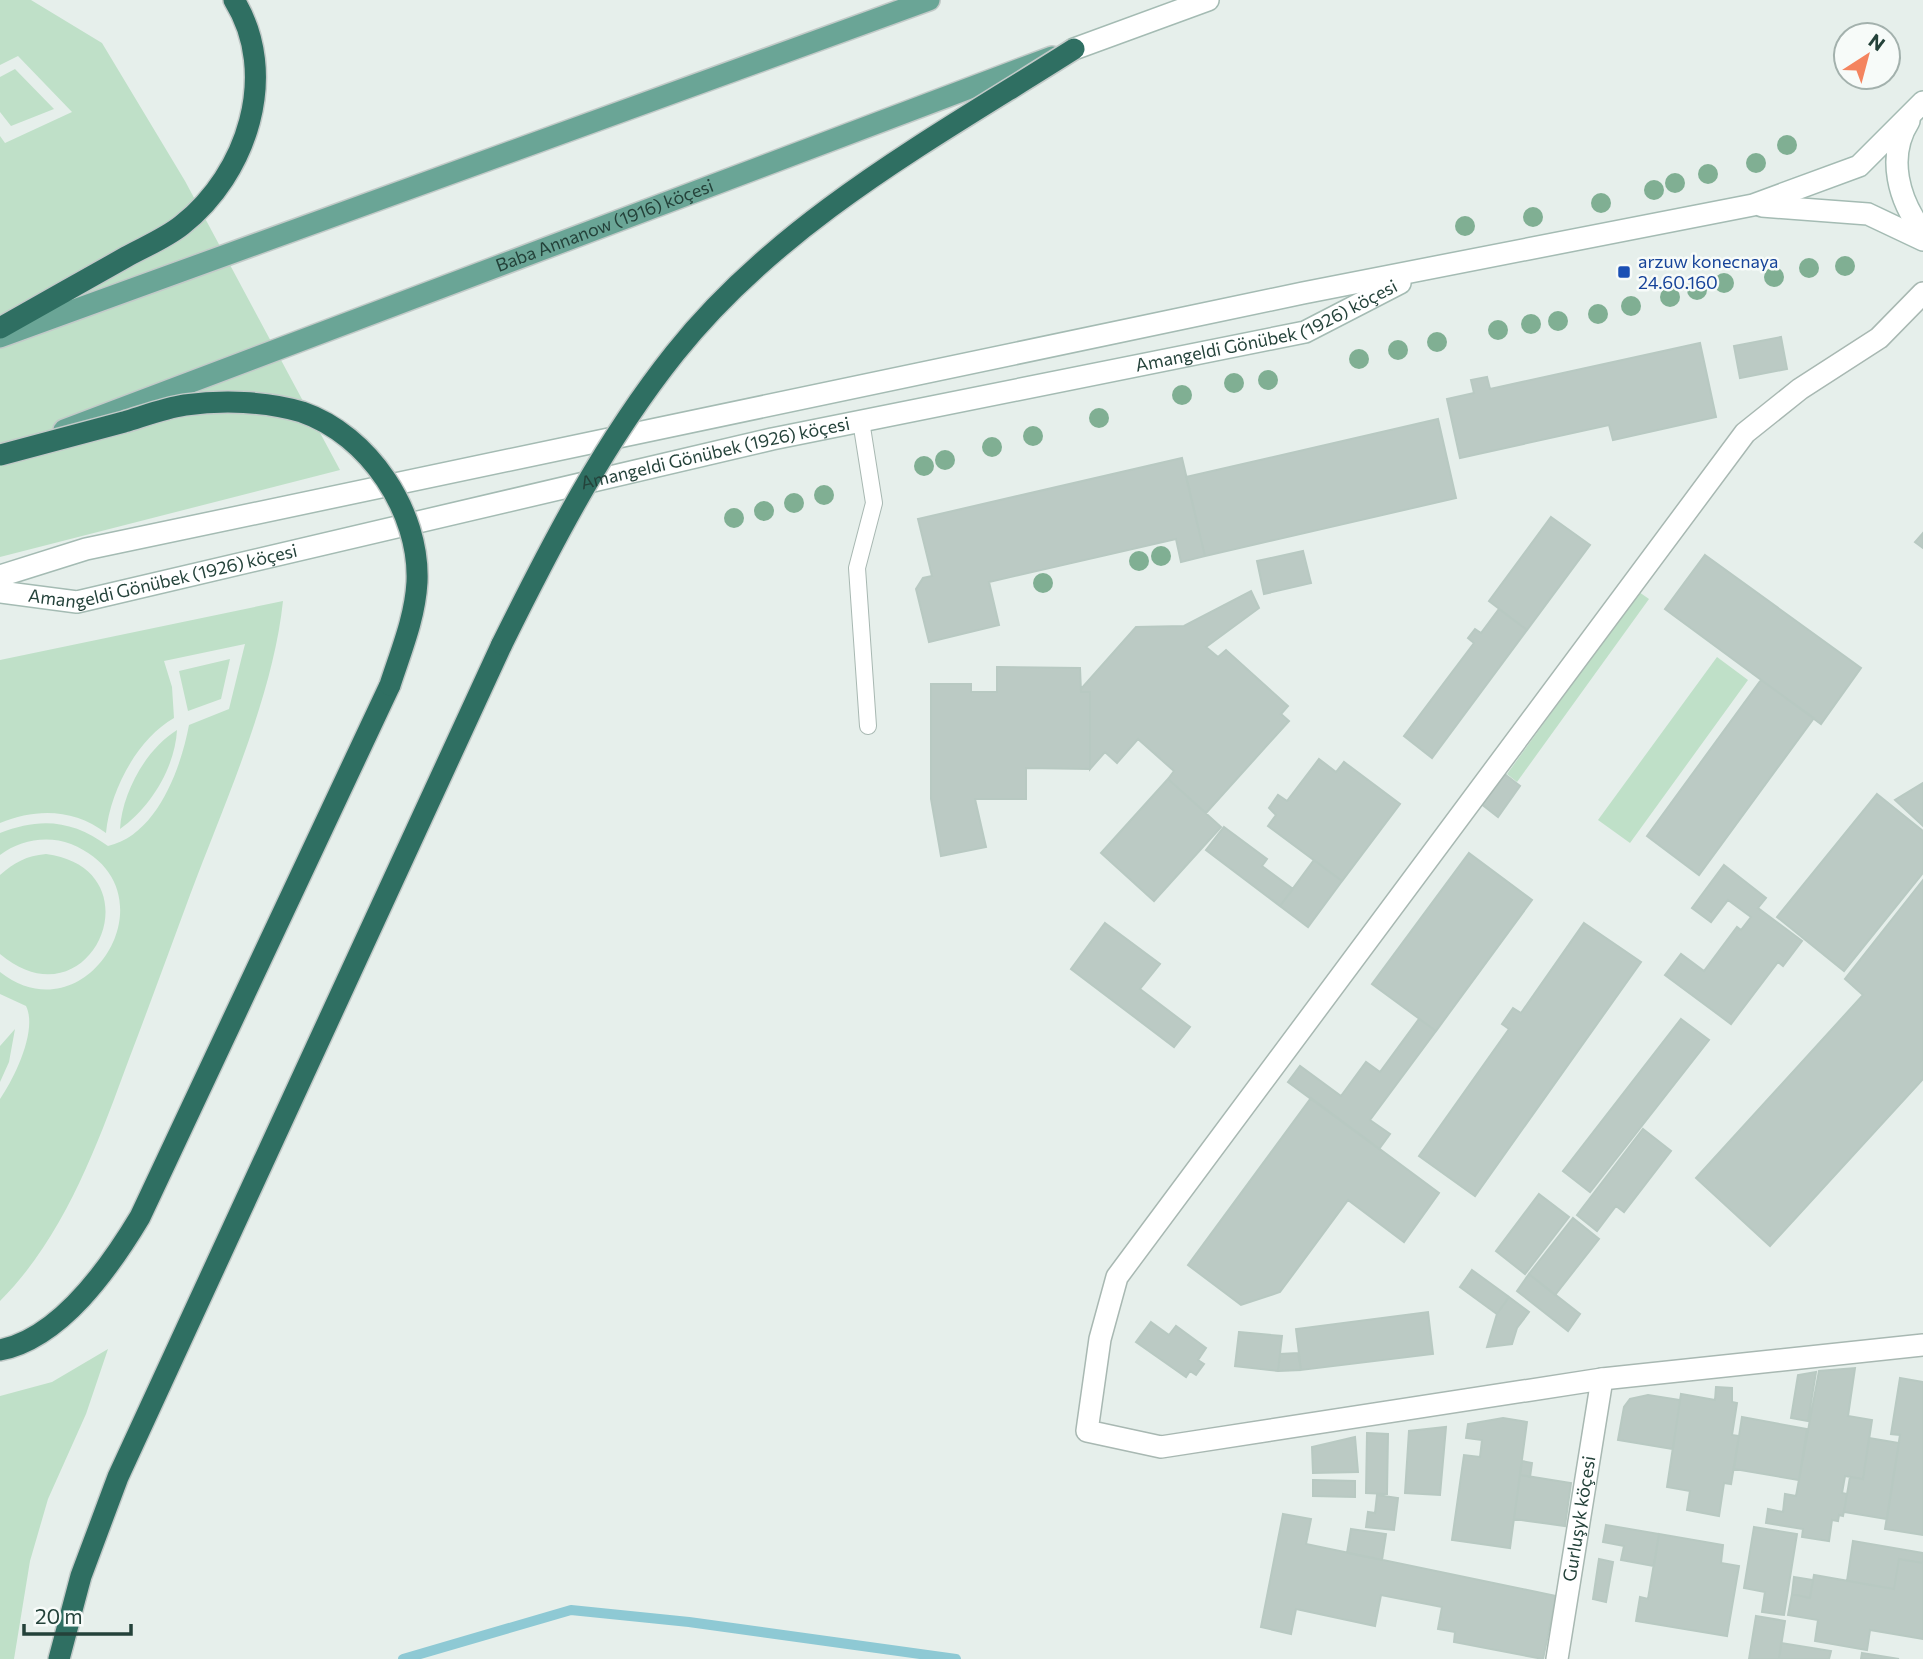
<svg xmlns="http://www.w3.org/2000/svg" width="1923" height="1659" font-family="Commissioner,sans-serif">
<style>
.green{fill:#bfe0c8}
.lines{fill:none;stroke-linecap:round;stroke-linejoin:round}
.stream{stroke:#8ec9d4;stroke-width:10}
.building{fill:#bbcac4;stroke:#b8c9c2;stroke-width:2}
.lane-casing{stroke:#a8b8b2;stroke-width:18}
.street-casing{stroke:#a8b8b2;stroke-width:24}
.secondary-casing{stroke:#a4bbb3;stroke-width:24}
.primary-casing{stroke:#c2cac8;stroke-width:24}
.highway-casing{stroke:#c2cac8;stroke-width:24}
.lane{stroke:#fff;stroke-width:16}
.street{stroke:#fff;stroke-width:21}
.secondary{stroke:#fff;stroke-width:21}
.primary{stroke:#6aa596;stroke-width:21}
.highway{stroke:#2f6f62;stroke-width:21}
.highway-bridge-casing{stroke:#c2cac8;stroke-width:24;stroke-linecap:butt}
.highway-bridge{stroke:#2f6f62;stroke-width:21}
.tree{fill:#80af93}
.transit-dot{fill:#1a4fb4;stroke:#f7fbf9;stroke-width:2.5}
.labels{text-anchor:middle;stroke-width:5;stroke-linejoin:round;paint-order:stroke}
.street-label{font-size:18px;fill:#24423a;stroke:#f7fbf9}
.transit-label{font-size:18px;fill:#164399;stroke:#f7fbf9;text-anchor:start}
</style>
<rect width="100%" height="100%" fill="#e6efeb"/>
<path class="green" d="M0,0H31L102,43L185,181L340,470L0,557V136L5,143L72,112L18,56L0,65Z
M15,69L54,109L11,126L0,112V77Z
M1639,592L1649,599L1517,782L1507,774Z
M283,601C273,697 224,804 190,895C170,949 150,1004 129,1059C98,1143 65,1236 0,1301V1099C14,1079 38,1030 26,1006L0,994V972C88,1041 179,888 71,844C47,835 20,840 0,855V833C40,817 73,820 108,846C157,835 181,768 189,725L229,709L245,644L164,661L172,687L174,718C137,739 110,791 106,833C74,809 37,808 0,823V660Z
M1717,657L1748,680L1630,843L1598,820Z
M230,659L221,699L188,711L179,671Z
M177,730C175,768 150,808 120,829C122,793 146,749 177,730Z
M46,854C160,869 91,1030 0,954V875C15,862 26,856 46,854Z
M15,1029L9,1062L0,1082V1046Z
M108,1349L86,1414L48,1499L30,1561L14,1659H0V1396L52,1382Z"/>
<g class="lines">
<path class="stream" d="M403,1659L571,1610L689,1622L956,1659"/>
</g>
<path class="building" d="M1781,337L1787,369L1740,378L1734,346Z
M1700,343L1716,417L1613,440L1609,425L1460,458L1447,399L1474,393L1471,380L1487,377L1490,389Z
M1438,419L1456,498L1205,556L1186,477Z
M1182,458L1205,556L1181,562L1176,539L989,582L999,625L929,642L916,589L923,578L932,576L918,519Z
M1551,517L1590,545L1527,630L1489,601Z
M1923,533V548L1915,542Z
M1303,551L1311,583L1264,594L1257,561Z
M1705,555L1861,668L1821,724L1665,609Z
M1251,591L1259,608L1206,647L1218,657L1226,650L1288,706L1281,714L1289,721L1206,813L1168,779L1174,771L1138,739L1117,763L1105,752L1090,769V692H1081V689L1136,627L1184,626Z
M1499,609L1527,630L1432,758L1404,736L1474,643L1468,638L1475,629L1481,633Z
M997,667L1080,668L1081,692H1090V769L1026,768V799H975L986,847L941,856L931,799V684H971V692H997Z
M1761,680L1814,718L1699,875L1647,836Z
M1319,759L1336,772L1344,762L1400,804L1342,881L1268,826L1276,815L1269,808L1278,795L1287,801Z
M1502,772L1520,786L1498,817L1480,803Z
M1168,779L1221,827L1154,901L1101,853Z
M1923,783V826L1895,800Z
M1877,794L1923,831V873L1844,971L1777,917Z
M1224,827L1267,859L1262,866L1293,889L1280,906L1206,850Z
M1469,853L1532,900L1436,1031L1372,984Z
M1314,860L1342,881L1308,927L1280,906Z
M1724,865L1766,898L1758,908L1802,941L1783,966L1778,962L1731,1024L1665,975L1681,954L1704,971L1737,927L1741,930L1751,917L1728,900L1711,922L1692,908Z
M1923,880V1079L1770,1246L1696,1178L1863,995L1845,979Z
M1105,923L1160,964L1140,989L1190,1027L1174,1047L1071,969Z
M1584,923L1641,962L1475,1196L1419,1156L1509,1029L1502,1024L1513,1008L1521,1013Z
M1419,1019L1436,1031L1370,1120L1390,1134L1379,1149L1288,1082L1300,1066L1341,1096L1366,1062L1380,1072Z
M1681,1019L1709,1040L1590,1192L1563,1171Z
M1311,1098L1439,1193L1404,1242L1348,1200L1280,1292L1241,1305L1188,1265Z
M1643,1129L1671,1151L1624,1212L1616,1206L1597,1231L1577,1215Z
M1539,1194L1569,1217L1525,1274L1496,1251Z
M1573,1218L1599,1239L1555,1295L1529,1274Z
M1472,1270L1509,1297L1497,1314L1460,1287Z
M1529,1274L1580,1314L1568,1331L1517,1291Z
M1509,1297L1529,1312L1517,1328L1512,1344L1487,1347L1497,1314Z
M1428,1312L1433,1354L1301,1370L1296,1329Z
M1151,1322L1169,1335L1176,1326L1206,1348L1198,1360L1204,1364L1196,1375L1190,1371L1186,1377L1136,1342Z
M1239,1332L1282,1336L1278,1371L1235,1366Z
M1298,1353L1301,1370L1278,1371L1280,1354Z
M1855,1368L1848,1416L1872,1420L1863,1479L1845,1476L1842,1493L1847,1494L1843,1516L1839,1515L1838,1521L1832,1520L1829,1541L1802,1537L1803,1529L1766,1523L1768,1509L1783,1512L1785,1494L1796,1496L1819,1371Z
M1816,1372L1808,1421L1791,1418L1798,1375Z
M1900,1378L1923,1382V1535L1885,1529L1900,1435L1891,1434Z
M1716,1387L1732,1388V1402L1737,1403L1732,1435L1739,1436L1731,1484L1724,1483L1719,1516L1687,1510L1690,1491L1667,1487L1681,1394L1715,1400Z
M1648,1395L1680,1400L1673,1449L1618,1440L1624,1407L1630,1399Z
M1742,1417L1807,1429L1799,1480L1734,1469Z
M1503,1418L1527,1422L1510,1548L1452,1540L1464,1455L1480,1457L1482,1440L1466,1438L1468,1424Z
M1446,1427L1440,1495L1405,1493L1409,1431Z
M1367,1433L1388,1434L1387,1494L1366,1493Z
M1355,1437L1358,1472L1313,1473L1312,1447Z
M1869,1438L1899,1443L1887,1519L1844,1512L1850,1477L1863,1479Z
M1522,1461L1532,1463L1530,1477L1520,1475Z
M1520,1475L1571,1483L1565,1526L1514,1519Z
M1313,1480L1355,1481V1497L1313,1496Z
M1377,1495L1398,1498L1394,1530L1366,1527L1368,1512L1375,1513Z
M1283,1514L1311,1519L1306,1544L1556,1596L1543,1659L1454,1642L1455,1632L1438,1629L1442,1607L1381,1595L1375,1626L1296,1609L1291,1634L1261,1627Z
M1606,1525L1659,1534L1654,1566L1621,1560L1624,1546L1603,1542Z
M1754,1527L1797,1534L1784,1615L1762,1612L1765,1592L1744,1588Z
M1351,1529L1386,1534L1382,1560L1347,1553Z
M1659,1534L1723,1545L1721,1563L1739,1566L1727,1636L1636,1621L1640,1597L1648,1599Z
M1853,1541L1923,1553V1563L1899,1559L1894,1589L1847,1581Z
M1599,1559L1613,1562L1606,1602L1593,1599Z
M1899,1559L1923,1563V1639L1870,1630L1867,1650L1815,1641L1818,1620L1788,1615L1792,1594L1810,1598L1814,1575L1894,1589Z
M1794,1577L1813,1580L1810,1598L1792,1594Z
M1756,1616L1785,1621L1779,1659H1749Z
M1781,1643L1831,1651L1829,1659H1779Z
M1862,1653L1899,1659H1861Z"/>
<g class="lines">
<defs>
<path id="lane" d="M861,421L874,503L857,568L868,726"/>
<g id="street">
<path d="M1923,293L1879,338L1800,389L1745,433L1117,1277L1100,1339L1087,1431L1161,1447L1602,1379L1923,1345"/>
<path id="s1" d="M1557,1659L1602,1379"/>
</g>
<g id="secondary">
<path d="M1074,49L1208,0"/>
<path d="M1909,121C1886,157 1899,201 1923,232"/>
<path d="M1762,206L1868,214L1923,240"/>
<path d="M0,576L86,549L1303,293L1753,205L1859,166L1923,102"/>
<path id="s2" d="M0,592L77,602L772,439L1305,332L1400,283"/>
</g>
<g id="primary">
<path d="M0,337L929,0"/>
<path id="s3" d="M64,430L1052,57"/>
</g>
<path id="highway" d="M0,328C42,304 84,281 126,257C144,247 166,238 182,225C247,174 280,74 234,0
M0,1350C61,1338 110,1267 140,1217L390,685
M59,1659L81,1576L118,1477L502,644"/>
</defs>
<use href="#lane" class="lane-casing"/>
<use href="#street" class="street-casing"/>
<use href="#secondary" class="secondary-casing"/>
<use href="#primary" class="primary-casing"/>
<use href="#highway" class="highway-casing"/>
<use href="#lane" class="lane"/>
<use href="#street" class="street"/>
<use href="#secondary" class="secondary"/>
<use href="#primary" class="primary"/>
<use href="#highway" class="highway"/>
<defs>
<path id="highway-bridge" d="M0,455C41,444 82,433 124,422C144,416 165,408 185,405C222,400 266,401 302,412C369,435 420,512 417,582C415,618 401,651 390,685
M502,644C552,543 604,442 675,353C780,221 934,138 1074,49"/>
</defs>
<use href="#highway-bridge" class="highway-bridge-casing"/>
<use href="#highway-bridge" class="highway-bridge"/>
</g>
<g class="tree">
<circle cx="1787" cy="145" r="10"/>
<circle cx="1756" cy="163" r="10"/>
<circle cx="1708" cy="174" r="10"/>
<circle cx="1675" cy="183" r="10"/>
<circle cx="1654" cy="190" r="10"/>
<circle cx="1601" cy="203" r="10"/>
<circle cx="1533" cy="217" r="10"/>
<circle cx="1465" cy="226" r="10"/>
<circle cx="1845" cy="266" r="10"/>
<circle cx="1809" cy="268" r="10"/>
<circle cx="1774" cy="277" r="10"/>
<circle cx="1724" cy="283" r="10"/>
<circle cx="1697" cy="290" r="10"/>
<circle cx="1670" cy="297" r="10"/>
<circle cx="1631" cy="306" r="10"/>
<circle cx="1598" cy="314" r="10"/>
<circle cx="1558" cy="321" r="10"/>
<circle cx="1531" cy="324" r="10"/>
<circle cx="1498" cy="330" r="10"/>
<circle cx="1437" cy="342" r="10"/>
<circle cx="1398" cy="350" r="10"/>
<circle cx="1359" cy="359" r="10"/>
<circle cx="1268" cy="380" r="10"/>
<circle cx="1234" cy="383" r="10"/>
<circle cx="1182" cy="395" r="10"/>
<circle cx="1099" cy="418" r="10"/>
<circle cx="1033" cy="436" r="10"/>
<circle cx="992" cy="447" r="10"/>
<circle cx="945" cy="460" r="10"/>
<circle cx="924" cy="466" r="10"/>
<circle cx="824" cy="495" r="10"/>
<circle cx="794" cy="503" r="10"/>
<circle cx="764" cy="511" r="10"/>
<circle cx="734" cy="518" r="10"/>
<circle cx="1161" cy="556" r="10"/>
<circle cx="1139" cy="561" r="10"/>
<circle cx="1043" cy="583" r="10"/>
</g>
<rect class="transit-dot" x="1617" y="265" width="14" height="14" rx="3.5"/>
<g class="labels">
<g class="street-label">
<text dy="6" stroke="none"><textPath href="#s3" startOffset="578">Baba Annanow (1916) köçesi</textPath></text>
<text dy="6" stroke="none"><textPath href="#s2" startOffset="1300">Amangeldi Gönübek (1926) köçesi</textPath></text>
<text dy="6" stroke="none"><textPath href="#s2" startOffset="733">Amangeldi Gönübek (1926) köçesi</textPath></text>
<text dy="6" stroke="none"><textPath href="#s2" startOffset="166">Amangeldi Gönübek (1926) köçesi</textPath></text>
<text dy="6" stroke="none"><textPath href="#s1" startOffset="142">Gurluşyk köçesi</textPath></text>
</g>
<g class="transit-label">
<text x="1638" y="268">arzuw konecnaya<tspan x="1638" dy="21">24.60.160</tspan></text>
</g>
</g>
<g transform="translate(1867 56) rotate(36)"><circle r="33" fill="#f7fbf9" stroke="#a3b1ad" stroke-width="2"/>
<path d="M0-5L12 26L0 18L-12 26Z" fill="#f4845f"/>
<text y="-10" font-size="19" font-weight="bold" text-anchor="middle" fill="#24423a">N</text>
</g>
<path d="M24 1624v10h107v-10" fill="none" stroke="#24423a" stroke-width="3.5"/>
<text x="35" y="1624" font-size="21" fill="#24423a" stroke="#f7fbf9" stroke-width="5" paint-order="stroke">20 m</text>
</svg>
